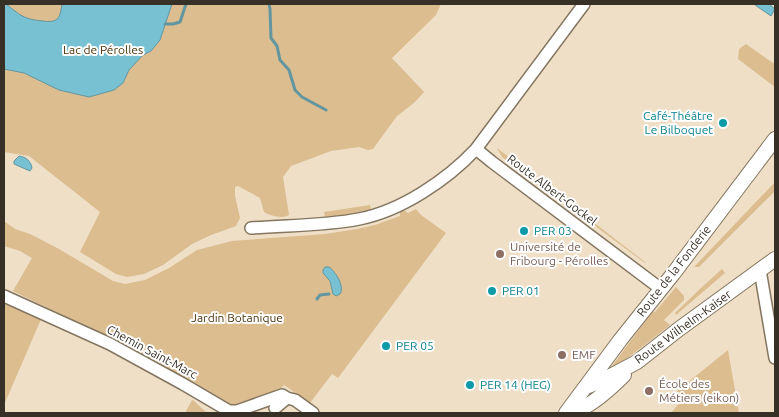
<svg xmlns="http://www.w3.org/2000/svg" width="779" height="417" font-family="Ubuntu,sans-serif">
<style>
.green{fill:#dbbd90}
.water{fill:#78c1d2;stroke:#64969f}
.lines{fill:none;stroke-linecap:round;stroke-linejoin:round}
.stream{stroke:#64969f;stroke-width:3}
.minor-casing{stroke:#847660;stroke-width:14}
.major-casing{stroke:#847660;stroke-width:16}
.minor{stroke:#fff;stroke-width:11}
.major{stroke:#fff;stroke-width:14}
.culture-dot{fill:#0f9aa8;stroke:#fff;stroke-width:2}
.education-dot{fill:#8d6e63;stroke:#fff;stroke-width:2}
.labels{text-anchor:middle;stroke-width:4;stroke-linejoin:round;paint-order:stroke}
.park-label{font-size:12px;fill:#4c350c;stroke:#fff}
.culture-label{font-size:12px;fill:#0d838f;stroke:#fff;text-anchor:start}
.street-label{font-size:12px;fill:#373027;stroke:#fff}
.education-label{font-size:12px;fill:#785e54;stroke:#fff;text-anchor:start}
</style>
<rect width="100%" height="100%" fill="#efdfc7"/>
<path class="green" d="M4,4H441L436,15L392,58L424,92L415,102L397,116L373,149L368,150L359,147L331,151L291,166L283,177L289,215C282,219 271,216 264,212L260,198L238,186L235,187V196L240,218L236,226L211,235L192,244L163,265L144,274L127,277L116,274L80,252L100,212L29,156L4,152Z
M746,44L773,63L775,61V87L738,59L739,49Z
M497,148L645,262V263L502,157Z
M775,182V191L699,267H694Z
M370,205L371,211L359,215L325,218L324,212Z
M402,209L408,213L416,209L421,215L446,233L338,378L332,374L310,403L284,385L274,395L237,406L229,405L111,339L13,291L32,258L20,251L4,246V221L15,229L30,234L59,249L113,281L125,284L145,280L169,268L197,250L232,241L325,234L357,229L375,225L400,216V210Z
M722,269L725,273L676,315L675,313L702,287Z
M676,287L684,296V300L664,320L670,325L611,371L609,370L653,311L655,312Z
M7,301L42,317L4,405V308Z
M728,350L739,413H671L681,401L677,391Z
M192,400L194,401L207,413H185Z"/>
<path class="water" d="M4,4H6C20,15 23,19 42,21C58,23 60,19 62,4H172L160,40L151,51L143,55L129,70L123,83L114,90L89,97L59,90L24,73L4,69Z
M756,4H769L775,9L771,16L755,5Z
M19,156C26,157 31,161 32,168L30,171L14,164V161Z
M325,267H329C335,271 345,286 340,294C339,295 337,295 336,296L333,294L330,281L323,273V270Z"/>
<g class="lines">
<path class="stream" d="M269,4L270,9L271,38L277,46L280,60L289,70L295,90L302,97L326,110
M165,24H173L180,22L186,4
M317,299L320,295L329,294"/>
<defs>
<path id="minor" d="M476,149L492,162L661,289
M251,228C287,225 324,226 359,219C401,211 447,180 476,149L584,4
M760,270L775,358
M4,296L110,344L183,384L229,411H237L282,395L287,398L295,400L313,413
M275,408L287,398"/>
<path id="major" d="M586,387L601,381L637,362L679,329L775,259
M566,413L621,339L673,274L775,139
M571,413C589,408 611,388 624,375"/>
</defs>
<use href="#minor" class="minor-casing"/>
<use href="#major" class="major-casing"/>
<use href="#minor" class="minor"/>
<use href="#major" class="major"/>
</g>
<g class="culture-dot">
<circle cx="723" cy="123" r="5"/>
<circle cx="524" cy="231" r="5"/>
<circle cx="492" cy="291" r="5"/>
<circle cx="386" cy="346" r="5"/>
<circle cx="470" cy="385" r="5"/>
</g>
<g class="education-dot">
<circle cx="500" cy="254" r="5"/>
<circle cx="562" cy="355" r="5"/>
<circle cx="649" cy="391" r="5"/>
</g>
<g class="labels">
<g class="park-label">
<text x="103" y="54">Lac de Pérolles</text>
<text x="237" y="322">Jardin Botanique</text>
</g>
<g class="culture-label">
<text x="713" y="120" text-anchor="end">Café-Théâtre<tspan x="713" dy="14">Le Bilboquet</tspan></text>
<text x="534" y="235">PER 03</text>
<text x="502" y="295">PER 01</text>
<text x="396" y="350">PER 05</text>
<text x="480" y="389">PER 14 (HEG)</text>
</g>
<g class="street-label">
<text transform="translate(552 190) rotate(37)" y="4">Route Albert-Gockel</text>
<text transform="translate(674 271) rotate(-52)" y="4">Route de la Fonderie</text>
<text transform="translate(683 327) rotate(-36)" y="4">Route Wilhelm-Kaiser</text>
<text transform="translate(152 352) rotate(28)" y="4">Chemin Saint-Marc</text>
</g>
<g class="education-label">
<text x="510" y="251">Université de<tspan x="510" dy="14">Fribourg - Pérolles</tspan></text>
<text x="572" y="359">EMF</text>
<text x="659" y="388">École des<tspan x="659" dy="14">Métiers (eikon)</tspan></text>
</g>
</g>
<rect width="779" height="417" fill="none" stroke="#373027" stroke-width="10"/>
</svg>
